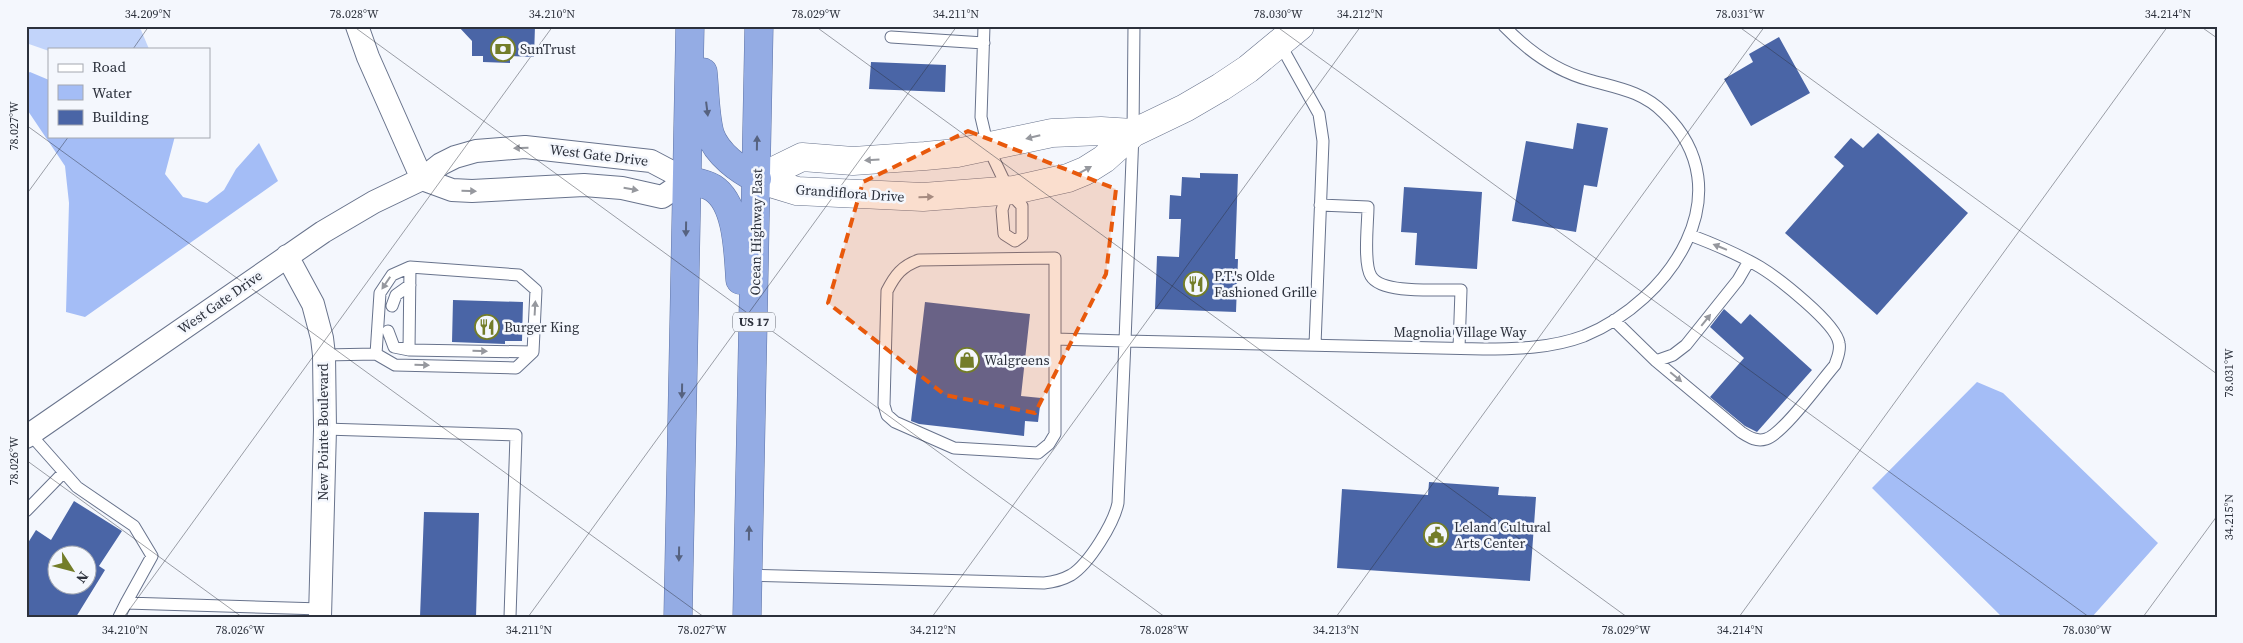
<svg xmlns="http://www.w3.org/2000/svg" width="2243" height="643" font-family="'Source Serif 4',serif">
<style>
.green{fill:#c2d4fa}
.water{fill:#a4bdf6}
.building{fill:#4a65a6;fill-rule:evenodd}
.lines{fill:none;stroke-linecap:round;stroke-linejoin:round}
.service-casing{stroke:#68738c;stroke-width:13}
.minor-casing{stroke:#68738c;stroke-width:24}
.tertiary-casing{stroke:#68738c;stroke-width:29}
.trunk-casing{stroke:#5e73a5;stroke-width:29}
.service{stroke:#fff;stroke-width:11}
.minor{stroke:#fff;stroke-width:22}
.tertiary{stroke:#fff;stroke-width:28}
.trunk{stroke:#94ace4;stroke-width:28}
.oneway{fill:#56627f}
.oneway2{fill:#96989e}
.marked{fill:#e8590c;fill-opacity:0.2;stroke:#e8590c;stroke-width:4;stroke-dasharray:10 6;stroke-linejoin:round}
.ticks{fill:none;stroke:#2c313c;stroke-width:1;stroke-opacity:0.45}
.labels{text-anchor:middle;stroke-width:5;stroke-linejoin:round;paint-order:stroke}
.shield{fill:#f4f7fd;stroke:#686c76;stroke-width:1}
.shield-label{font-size:12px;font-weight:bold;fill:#2c313c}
.poi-label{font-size:14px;fill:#2c313c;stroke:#f4f7fd;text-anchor:start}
.street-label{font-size:14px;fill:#2c313c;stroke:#f4f7fd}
.neatline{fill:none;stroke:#2c313c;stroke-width:2}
.ticks-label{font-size:12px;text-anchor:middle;fill:#2c313c}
</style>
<rect width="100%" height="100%" fill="#f4f7fd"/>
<path class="green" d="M26,26H137L141,30L149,49H49V51L26,43Z"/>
<path class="water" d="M30,72L49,80V136H175L165,174L183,197L207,203L224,190L236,169L259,143L278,181L85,317L66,312L69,203L65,166L26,108V74Z
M1977,382L2003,393L2158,543L2092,617H2002L1872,488Z"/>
<path class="building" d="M458,26H535L534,57L510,56V63L483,62V56H472V41Z
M1779,37L1810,93L1751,126L1724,79L1753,62L1749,54Z
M871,62L946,65L945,92L869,89Z
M1577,123L1608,128L1597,187L1584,185L1576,232L1512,221L1526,141L1573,149Z
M1878,133L1968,213L1877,315L1785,233L1844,166L1834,157L1851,138L1863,148Z
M1200,173L1238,174L1235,259H1238L1236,312L1155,309L1157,256L1179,257L1181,219H1169L1170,195L1181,196L1182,177L1200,178Z
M1404,187L1482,192L1477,269L1415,265L1417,233L1401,232Z
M453,300L523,302L522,341H505V344L452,342Z
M925,302L1030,314L1021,396L1041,398L1038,422L1025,421L1024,436L919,424L911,421Z
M1724,309L1741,324L1750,314L1812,370L1757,432L1745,426L1710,397L1744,358L1710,327Z
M1429,482L1499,487L1498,495L1536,497L1530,581L1337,568L1342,489L1428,495Z
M74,501L122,531L99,566L105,570L76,617H26V546L36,530L51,540ZM58,556H88V586H58Z
M424,512L479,513L476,617H420Z"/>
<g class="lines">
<defs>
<path id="service" d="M984,26L981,117L988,147L1008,189
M1134,26L1133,133L1125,341L1483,349C1517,349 1552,348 1584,336C1670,301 1745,192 1664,113C1642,91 1617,88 1589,80C1556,71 1528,51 1504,26
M891,37L984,43
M1280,44L1319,114L1323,141L1315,345
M1008,191L1022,206V236L1015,241L1004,234L1002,210Z
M1320,205L1368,207C1368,223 1363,263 1371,276C1382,295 1442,289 1461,290L1459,348
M410,267L409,350L533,352
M392,306L396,295L410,285
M1614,320L1656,361L1741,432C1749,437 1756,442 1766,439C1783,434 1821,381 1835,365C1837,358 1841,351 1839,343C1836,323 1778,278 1760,267C1738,254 1714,244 1690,235
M388,331L394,347L409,350
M324,355L376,354L395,365L516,368L533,352L536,290L519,275L410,267L392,275L380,293L376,354
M1656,361L1673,355L1686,345L1738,280L1749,261
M325,429L516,435L510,617
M30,434L77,487L134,526L152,556L126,603L321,609
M26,511L63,473
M748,575L1044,583C1054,582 1062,580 1071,575C1089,564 1114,523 1118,503L1125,341L1055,339V258L919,260C902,266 895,275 887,291L884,405L887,415L895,422L954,448L1038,453L1049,444L1055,434V339
M119,617L126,603"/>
<path id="minor" d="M357,26L368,57L422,179
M287,256L313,304L322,338L324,355L325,429L320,617
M26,437L323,232L374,202L422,179L441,164L455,157L476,151L525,147L651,161L687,180L662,197L622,188L584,185L472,191L452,190L422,179"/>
<path id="tertiary" d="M757,179L797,191L923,197L1014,190L1068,178L1085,171L1104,159L1133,133L1185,108L1221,87L1248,69L1300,26
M757,179L802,157L853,161L925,156L957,153L1052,133L1101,131L1133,133"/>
<path id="trunk" d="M703,72C705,91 705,116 710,134C717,154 739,170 757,179
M687,180C695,182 705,183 713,188C738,204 738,254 740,280
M678,617L690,26
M747,617L759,26"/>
</defs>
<use href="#service" class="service-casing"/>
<use href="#minor" class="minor-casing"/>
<use href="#tertiary" class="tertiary-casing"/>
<use href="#trunk" class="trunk-casing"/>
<use href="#service" class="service"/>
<use href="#minor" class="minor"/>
<use href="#tertiary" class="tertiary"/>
<use href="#trunk" class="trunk"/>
</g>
<defs><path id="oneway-solid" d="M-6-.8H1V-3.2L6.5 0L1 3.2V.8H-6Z" transform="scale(1.25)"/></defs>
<g class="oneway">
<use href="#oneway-solid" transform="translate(707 109) rotate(83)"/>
<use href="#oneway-solid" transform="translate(757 143) rotate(-89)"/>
<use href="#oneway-solid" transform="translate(686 229) rotate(91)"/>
<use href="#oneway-solid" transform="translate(682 391) rotate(91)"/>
<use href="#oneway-solid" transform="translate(749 533) rotate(-89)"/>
<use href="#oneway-solid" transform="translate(679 554) rotate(91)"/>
</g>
<g class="oneway2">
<use href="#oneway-solid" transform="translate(1033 137) rotate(166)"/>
<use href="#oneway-solid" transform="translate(521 148) rotate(178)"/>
<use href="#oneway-solid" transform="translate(872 160) rotate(176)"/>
<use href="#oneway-solid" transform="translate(1085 170) rotate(-29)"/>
<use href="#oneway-solid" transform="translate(631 189) rotate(10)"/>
<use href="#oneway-solid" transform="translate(469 191) rotate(1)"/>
<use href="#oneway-solid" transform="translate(926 197) rotate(-1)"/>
<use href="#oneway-solid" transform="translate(1720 247) rotate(-158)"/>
<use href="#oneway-solid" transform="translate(386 283) rotate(124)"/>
<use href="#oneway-solid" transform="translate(535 308) rotate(-87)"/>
<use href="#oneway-solid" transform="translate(1706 320) rotate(-51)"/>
<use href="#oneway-solid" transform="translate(480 351) rotate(1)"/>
<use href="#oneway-solid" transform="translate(422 365) rotate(2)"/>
<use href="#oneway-solid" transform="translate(1676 377) rotate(40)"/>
</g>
<path class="marked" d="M968,131L1116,189L1106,274L1035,413L945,395L828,303L863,182Z"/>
<path class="ticks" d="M353,26L1165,617M815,26L1627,617M1276,26L2089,617M1738,26L2217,374M2200,26L2217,38M133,49L149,26M26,125L704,617M26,195L69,136M26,460L242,617M124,617L553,26M528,617L957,26M932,617L1361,26M1336,617L1765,26M1739,617L2168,26M2143,617L2217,516"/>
<defs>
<symbol id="bank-ring" viewBox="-11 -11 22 22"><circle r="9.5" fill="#f4f7fd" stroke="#737d29" stroke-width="1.5"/><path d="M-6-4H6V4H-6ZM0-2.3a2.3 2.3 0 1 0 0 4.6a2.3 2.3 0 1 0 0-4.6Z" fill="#737d29"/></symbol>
<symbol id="restaurant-ring" viewBox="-11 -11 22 22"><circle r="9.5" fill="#f4f7fd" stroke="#737d29" stroke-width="1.5"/><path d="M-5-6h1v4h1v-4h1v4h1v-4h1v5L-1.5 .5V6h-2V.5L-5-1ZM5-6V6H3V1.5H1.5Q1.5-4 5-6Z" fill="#737d29"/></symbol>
<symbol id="shop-ring" viewBox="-11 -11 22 22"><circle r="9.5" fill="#f4f7fd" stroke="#737d29" stroke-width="1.5"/><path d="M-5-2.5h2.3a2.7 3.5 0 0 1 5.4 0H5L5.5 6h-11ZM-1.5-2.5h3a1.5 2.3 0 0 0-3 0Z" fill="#737d29"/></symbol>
<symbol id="civic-ring" viewBox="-11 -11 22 22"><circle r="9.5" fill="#f4f7fd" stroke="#737d29" stroke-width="1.5"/><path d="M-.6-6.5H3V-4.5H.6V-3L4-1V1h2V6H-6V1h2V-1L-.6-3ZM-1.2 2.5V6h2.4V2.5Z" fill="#737d29"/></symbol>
</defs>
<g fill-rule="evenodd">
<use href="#bank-ring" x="489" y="35" width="28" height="28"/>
<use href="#restaurant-ring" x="1182" y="270" width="28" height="28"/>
<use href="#restaurant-ring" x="473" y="313" width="28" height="28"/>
<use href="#shop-ring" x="953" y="346" width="28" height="28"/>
<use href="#civic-ring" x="1422" y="521" width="28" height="28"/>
</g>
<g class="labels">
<rect class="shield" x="733" y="312.5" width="42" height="19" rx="4"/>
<g class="shield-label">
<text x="754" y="326">US 17</text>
</g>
<g class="poi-label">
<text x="520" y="54">SunTrust</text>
<text x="1214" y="281">P.T.'s Olde<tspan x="1214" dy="16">Fashioned Grille</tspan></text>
<text x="504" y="332">Burger King</text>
<text x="984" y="365">Walgreens</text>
<text x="1454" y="532">Leland Cultural<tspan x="1454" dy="16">Arts Center</tspan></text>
</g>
<g class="street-label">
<text transform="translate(599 155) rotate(7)" y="5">West Gate Drive</text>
<text transform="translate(850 193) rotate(4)" y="5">Grandiflora Drive</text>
<text transform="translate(756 232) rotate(-89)" y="5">Ocean Highway East</text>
<text transform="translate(220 302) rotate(-35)" y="5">West Gate Drive</text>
<text x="1460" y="337">Magnolia Village Way</text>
<text transform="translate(323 432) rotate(-90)" y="5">New Pointe Boulevard</text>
</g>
</g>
<rect width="2243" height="643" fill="none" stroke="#f4f7fd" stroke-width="55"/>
<rect x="48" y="48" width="162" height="90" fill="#f4f7fd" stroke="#a4a8b0"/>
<rect x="58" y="64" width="25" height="8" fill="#ffffff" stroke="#a4a8b0"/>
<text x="92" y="72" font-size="15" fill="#2c313c">Road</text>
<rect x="58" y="85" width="25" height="15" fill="#a4bdf6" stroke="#a4a8b0"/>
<text x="92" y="98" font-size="15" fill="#2c313c">Water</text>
<rect x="58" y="110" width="25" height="15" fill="#4a65a6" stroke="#a4a8b0"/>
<text x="92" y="122" font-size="15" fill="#2c313c">Building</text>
<g transform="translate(72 570) rotate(126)"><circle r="24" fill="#f4f7fd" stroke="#a4a8b0"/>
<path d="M0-4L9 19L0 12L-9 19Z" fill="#737d29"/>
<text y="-8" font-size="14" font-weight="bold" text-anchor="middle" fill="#2c313c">N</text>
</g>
<rect x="28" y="28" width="2188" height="588" class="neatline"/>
<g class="ticks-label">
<text x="148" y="18">34.209°N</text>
<text x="354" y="18">78.028°W</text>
<text x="552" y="18">34.210°N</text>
<text x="816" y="18">78.029°W</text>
<text x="956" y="18">34.211°N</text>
<text x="1278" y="18">78.030°W</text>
<text x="1360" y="18">34.212°N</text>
<text x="1740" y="18">78.031°W</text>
<text x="2168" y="18">34.214°N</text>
<text transform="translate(14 126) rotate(-90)" y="4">78.027°W</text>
<text transform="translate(2229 373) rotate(-90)" y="4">78.031°W</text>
<text transform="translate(14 461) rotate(-90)" y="4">78.026°W</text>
<text transform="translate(2229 517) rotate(-90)" y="4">34.215°N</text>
<text x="125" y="634">34.210°N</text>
<text x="240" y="634">78.026°W</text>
<text x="529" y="634">34.211°N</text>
<text x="702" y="634">78.027°W</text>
<text x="933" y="634">34.212°N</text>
<text x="1164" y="634">78.028°W</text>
<text x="1336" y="634">34.213°N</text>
<text x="1626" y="634">78.029°W</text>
<text x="1740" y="634">34.214°N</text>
<text x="2087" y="634">78.030°W</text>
</g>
</svg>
